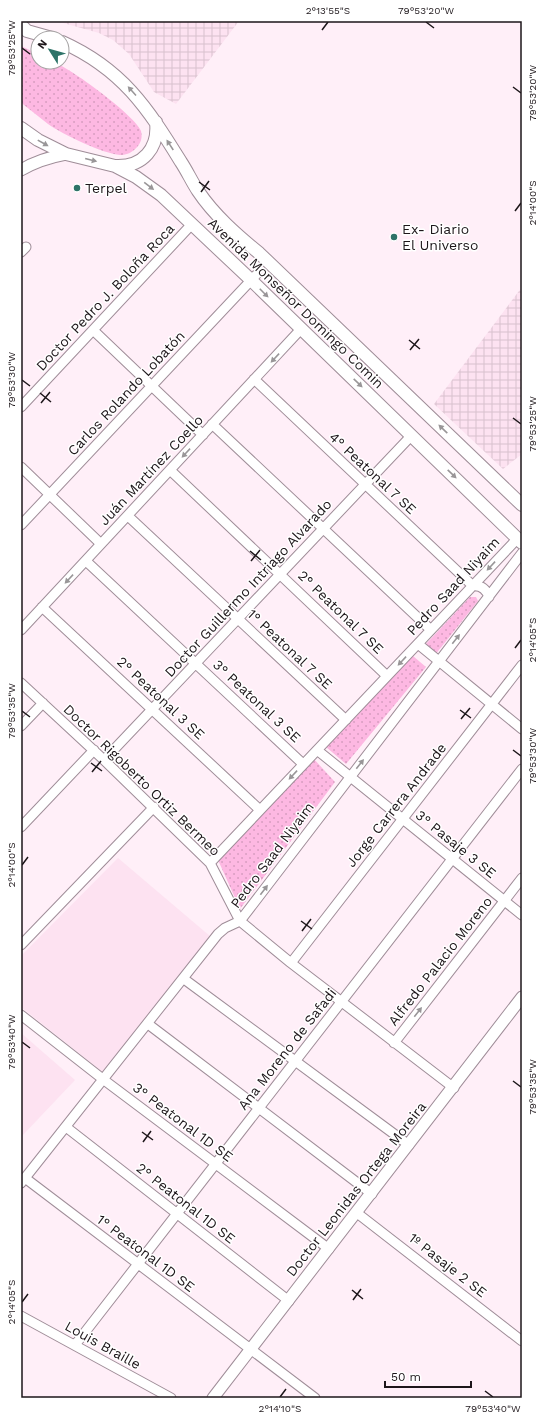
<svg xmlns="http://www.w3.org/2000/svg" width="543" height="1419" font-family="'Work Sans',sans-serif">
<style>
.built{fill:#fde2f1}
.industrial{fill:url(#industrial-grid)}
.grass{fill:url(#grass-dots)}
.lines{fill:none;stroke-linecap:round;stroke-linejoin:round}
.minor-casing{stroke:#9f8d98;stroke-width:11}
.tertiary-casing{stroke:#9f8d98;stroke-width:13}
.secondary-casing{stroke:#9f8d98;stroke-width:14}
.minor{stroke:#fff;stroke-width:9}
.tertiary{stroke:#fff;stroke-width:11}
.secondary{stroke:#fff;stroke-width:12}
.oneway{fill:#999698}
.ticks{fill:none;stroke:#1d161a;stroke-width:1.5}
.poi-dot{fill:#2d7368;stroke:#fff;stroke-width:1.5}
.labels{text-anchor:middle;stroke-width:3;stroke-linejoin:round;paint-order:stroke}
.poi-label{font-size:14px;fill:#1d161a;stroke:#fff;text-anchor:start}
.street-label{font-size:14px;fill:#1d161a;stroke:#fff}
.neatline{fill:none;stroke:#1d161a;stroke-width:1.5}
.ticks-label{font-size:10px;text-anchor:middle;fill:#1d161a}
</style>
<defs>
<pattern id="industrial-grid" width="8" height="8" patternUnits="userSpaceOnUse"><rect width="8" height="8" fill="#fde2f1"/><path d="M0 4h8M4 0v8" fill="none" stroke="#d8c1ce"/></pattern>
<pattern id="grass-dots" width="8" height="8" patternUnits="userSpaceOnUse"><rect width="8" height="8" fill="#fdb8e2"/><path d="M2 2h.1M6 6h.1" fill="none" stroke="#d89dc1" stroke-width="1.8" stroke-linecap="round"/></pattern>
</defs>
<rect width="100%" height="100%" fill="#ffeff8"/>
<path class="built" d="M118,858L211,937L104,1073L21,1007V956Z
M21,1033L75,1080L21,1137Z"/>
<path class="industrial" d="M56,21H239L176,104L154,92L129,54L113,40L99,33Z
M522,287V454L503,469L434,404Z"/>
<path class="grass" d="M21,46L38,54V62C43,62 49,61 53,62C68,66 137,117 141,131C143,139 140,145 134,150C131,153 125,155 120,155C104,154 62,134 48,124C40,118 32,111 24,105L21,102Z
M470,597H476L478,601L435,655L425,645Z
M413,656L426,667L346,764L326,747Z
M313,758L335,782L240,909L218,860Z"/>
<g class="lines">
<defs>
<path id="minor" d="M21,252L26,247
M93,330L203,435
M254,379L473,586C481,585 486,589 489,597
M21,407L192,224
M212,424L431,630
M21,467L101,544
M170,470L387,676
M128,516L346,720
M21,525L256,275
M86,561L303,764
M42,607L260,810
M21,630L301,329
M418,644L522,729
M21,683L104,760L210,863L240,921L291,963L454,1088
M21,726L43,703
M317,750L522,915
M104,760L412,435
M21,827L94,750
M210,863L518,538
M21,945L154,807
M291,963L522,665
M184,979L409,1145
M21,1015L104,1080L329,1249
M148,1024L372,1194
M394,1043L522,878
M66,1127L289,1301
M25,1178L315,1398
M21,1183L218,934L225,928L240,921L522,553
M357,1213L522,1341
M21,1316L171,1398
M75,1345L522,769"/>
<path id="tertiary" d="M21,170C36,161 50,157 66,154
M213,1398L522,997"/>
<path id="secondary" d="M21,25L27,31L52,38
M62,42C122,69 147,107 181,162C187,171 192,182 198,191C214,215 237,235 259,253L522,505
M21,128L38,140L66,154L115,166L136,177L161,195L251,280L522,543
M116,166C143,167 159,148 156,122"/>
</defs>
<use href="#minor" class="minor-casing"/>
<use href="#tertiary" class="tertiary-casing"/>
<use href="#secondary" class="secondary-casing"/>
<use href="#minor" class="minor"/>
<use href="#tertiary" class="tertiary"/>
<use href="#secondary" class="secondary"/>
</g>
<defs><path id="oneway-solid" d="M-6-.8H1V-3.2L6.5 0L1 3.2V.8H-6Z"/></defs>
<g class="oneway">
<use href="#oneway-solid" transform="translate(132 91) rotate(-132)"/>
<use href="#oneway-solid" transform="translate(43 143) rotate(29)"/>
<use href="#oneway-solid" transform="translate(170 145) rotate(-123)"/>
<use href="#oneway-solid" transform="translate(91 160) rotate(14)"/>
<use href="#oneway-solid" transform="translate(149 186) rotate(37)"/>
<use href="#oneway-solid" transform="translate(264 293) rotate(45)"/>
<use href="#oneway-solid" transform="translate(275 358) rotate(133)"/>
<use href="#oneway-solid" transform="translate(358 383) rotate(44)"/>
<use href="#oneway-solid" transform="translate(443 429) rotate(-136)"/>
<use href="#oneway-solid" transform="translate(186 453) rotate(133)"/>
<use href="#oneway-solid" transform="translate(452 474) rotate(44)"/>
<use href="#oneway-solid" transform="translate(491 566) rotate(133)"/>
<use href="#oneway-solid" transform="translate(69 579) rotate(133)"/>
<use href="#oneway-solid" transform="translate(456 639) rotate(-52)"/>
<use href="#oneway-solid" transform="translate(402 661) rotate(133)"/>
<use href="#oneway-solid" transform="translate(360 764) rotate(-52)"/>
<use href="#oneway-solid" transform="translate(293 775) rotate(133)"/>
<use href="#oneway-solid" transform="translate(264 890) rotate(-53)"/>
<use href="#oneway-solid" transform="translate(418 1012) rotate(-52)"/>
</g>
<path class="ticks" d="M426,22L434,28M322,30L328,22M22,48L30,54M513,87L521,93M199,182L210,190M201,192L209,181M515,211L521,203M409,340L420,349M410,350L419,339M22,380L30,386M40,393L51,402M41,403L50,392M513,418L521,424M250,551L261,560M251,561L260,550M515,648L521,640M460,710L471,718M22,711L30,717M461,719L470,708M513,750L521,756M91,763L102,771M92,772L101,761M22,865L28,857M301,921L312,929M302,931L311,919M22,1042L30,1048M513,1081L521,1087M142,1132L153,1140M143,1142L151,1131M352,1290L363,1299M353,1300L361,1289M22,1302L28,1294M485,1391L493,1397M280,1397L286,1389"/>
<g class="poi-dot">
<circle cx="77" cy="188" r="4"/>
<circle cx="394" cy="237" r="4"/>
</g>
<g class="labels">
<g class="poi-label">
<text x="85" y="193">Terpel</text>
<text x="402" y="234">Ex- Diario<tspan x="402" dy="16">El Universo</tspan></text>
</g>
<g class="street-label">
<text transform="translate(105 297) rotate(-47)" y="5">Doctor Pedro J. Boloña Roca</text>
<text transform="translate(296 303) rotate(44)" y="5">Avenida Monseñor Domingo Comin</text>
<text transform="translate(126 393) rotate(-47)" y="5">Carlos Rolando Lobatón</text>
<text transform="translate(151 470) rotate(-47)" y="5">Juán Martínez Coello</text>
<text transform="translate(373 473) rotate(43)" y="5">4° Peatonal 7 SE</text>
<text transform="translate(453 586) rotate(-47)" y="5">Pedro Saad Niyaim</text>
<text transform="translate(248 588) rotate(-47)" y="5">Doctor Guillermo Intriago Alvarado</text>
<text transform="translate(341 612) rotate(44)" y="5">2° Peatonal 7 SE</text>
<text transform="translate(290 649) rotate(43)" y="5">1° Peatonal 7 SE</text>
<text transform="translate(161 698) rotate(43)" y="5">2° Peatonal 3 SE</text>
<text transform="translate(257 701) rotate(43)" y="5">3° Peatonal 3 SE</text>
<text transform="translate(142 780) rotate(44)" y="5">Doctor Rigoberto Ortiz Bermeo</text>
<text transform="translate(396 805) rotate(-52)" y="5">Jorge Carrera Andrade</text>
<text transform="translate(456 844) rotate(39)" y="5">3° Pasaje 3 SE</text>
<text transform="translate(272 855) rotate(-53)" y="5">Pedro Saad Niyaim</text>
<text transform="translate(440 961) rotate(-52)" y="5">Alfredo Palacio Moreno</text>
<text transform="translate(287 1049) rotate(-52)" y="5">Ana Moreno de Safadi</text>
<text transform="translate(183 1122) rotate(37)" y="5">3° Peatonal 1D SE</text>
<text transform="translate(356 1189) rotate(-52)" y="5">Doctor Leonidas Ortega Moreira</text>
<text transform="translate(186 1203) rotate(38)" y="5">2° Peatonal 1D SE</text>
<text transform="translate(146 1253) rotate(37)" y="5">1° Peatonal 1D SE</text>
<text transform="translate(448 1265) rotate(38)" y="5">1º Pasaje 2 SE</text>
<text transform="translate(103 1345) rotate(29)" y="5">Louis Braille</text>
</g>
</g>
<rect width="543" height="1419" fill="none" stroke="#ffffff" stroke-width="44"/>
<g transform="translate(50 50) rotate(307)"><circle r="19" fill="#ffffff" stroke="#a5a2a3"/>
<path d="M0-3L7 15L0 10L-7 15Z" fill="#2d7368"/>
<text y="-6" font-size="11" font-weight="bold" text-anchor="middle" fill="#1d161a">N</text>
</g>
<path d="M385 1381v6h86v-6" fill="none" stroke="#1d161a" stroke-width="2"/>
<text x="391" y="1381" font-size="12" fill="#1d161a" stroke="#ffffff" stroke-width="3" paint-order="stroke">50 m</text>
<rect x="22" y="22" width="499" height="1375" class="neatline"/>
<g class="ticks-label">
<text x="328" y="14">2°13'55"S</text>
<text x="426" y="14">79°53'20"W</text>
<text transform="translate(11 48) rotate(-90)" y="4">79°53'25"W</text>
<text transform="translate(532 93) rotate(-90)" y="4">79°53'20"W</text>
<text transform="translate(532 203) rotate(-90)" y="4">2°14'00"S</text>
<text transform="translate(11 380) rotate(-90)" y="4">79°53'30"W</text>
<text transform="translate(532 424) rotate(-90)" y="4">79°53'25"W</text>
<text transform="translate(532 640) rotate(-90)" y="4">2°14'05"S</text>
<text transform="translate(11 711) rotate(-90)" y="4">79°53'35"W</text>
<text transform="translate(532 756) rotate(-90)" y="4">79°53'30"W</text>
<text transform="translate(11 865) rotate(-90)" y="4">2°14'00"S</text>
<text transform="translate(11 1042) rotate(-90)" y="4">79°53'40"W</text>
<text transform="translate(532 1087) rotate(-90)" y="4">79°53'35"W</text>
<text transform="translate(11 1302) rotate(-90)" y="4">2°14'05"S</text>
<text x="280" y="1412">2°14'10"S</text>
<text x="493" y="1412">79°53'40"W</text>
</g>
</svg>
